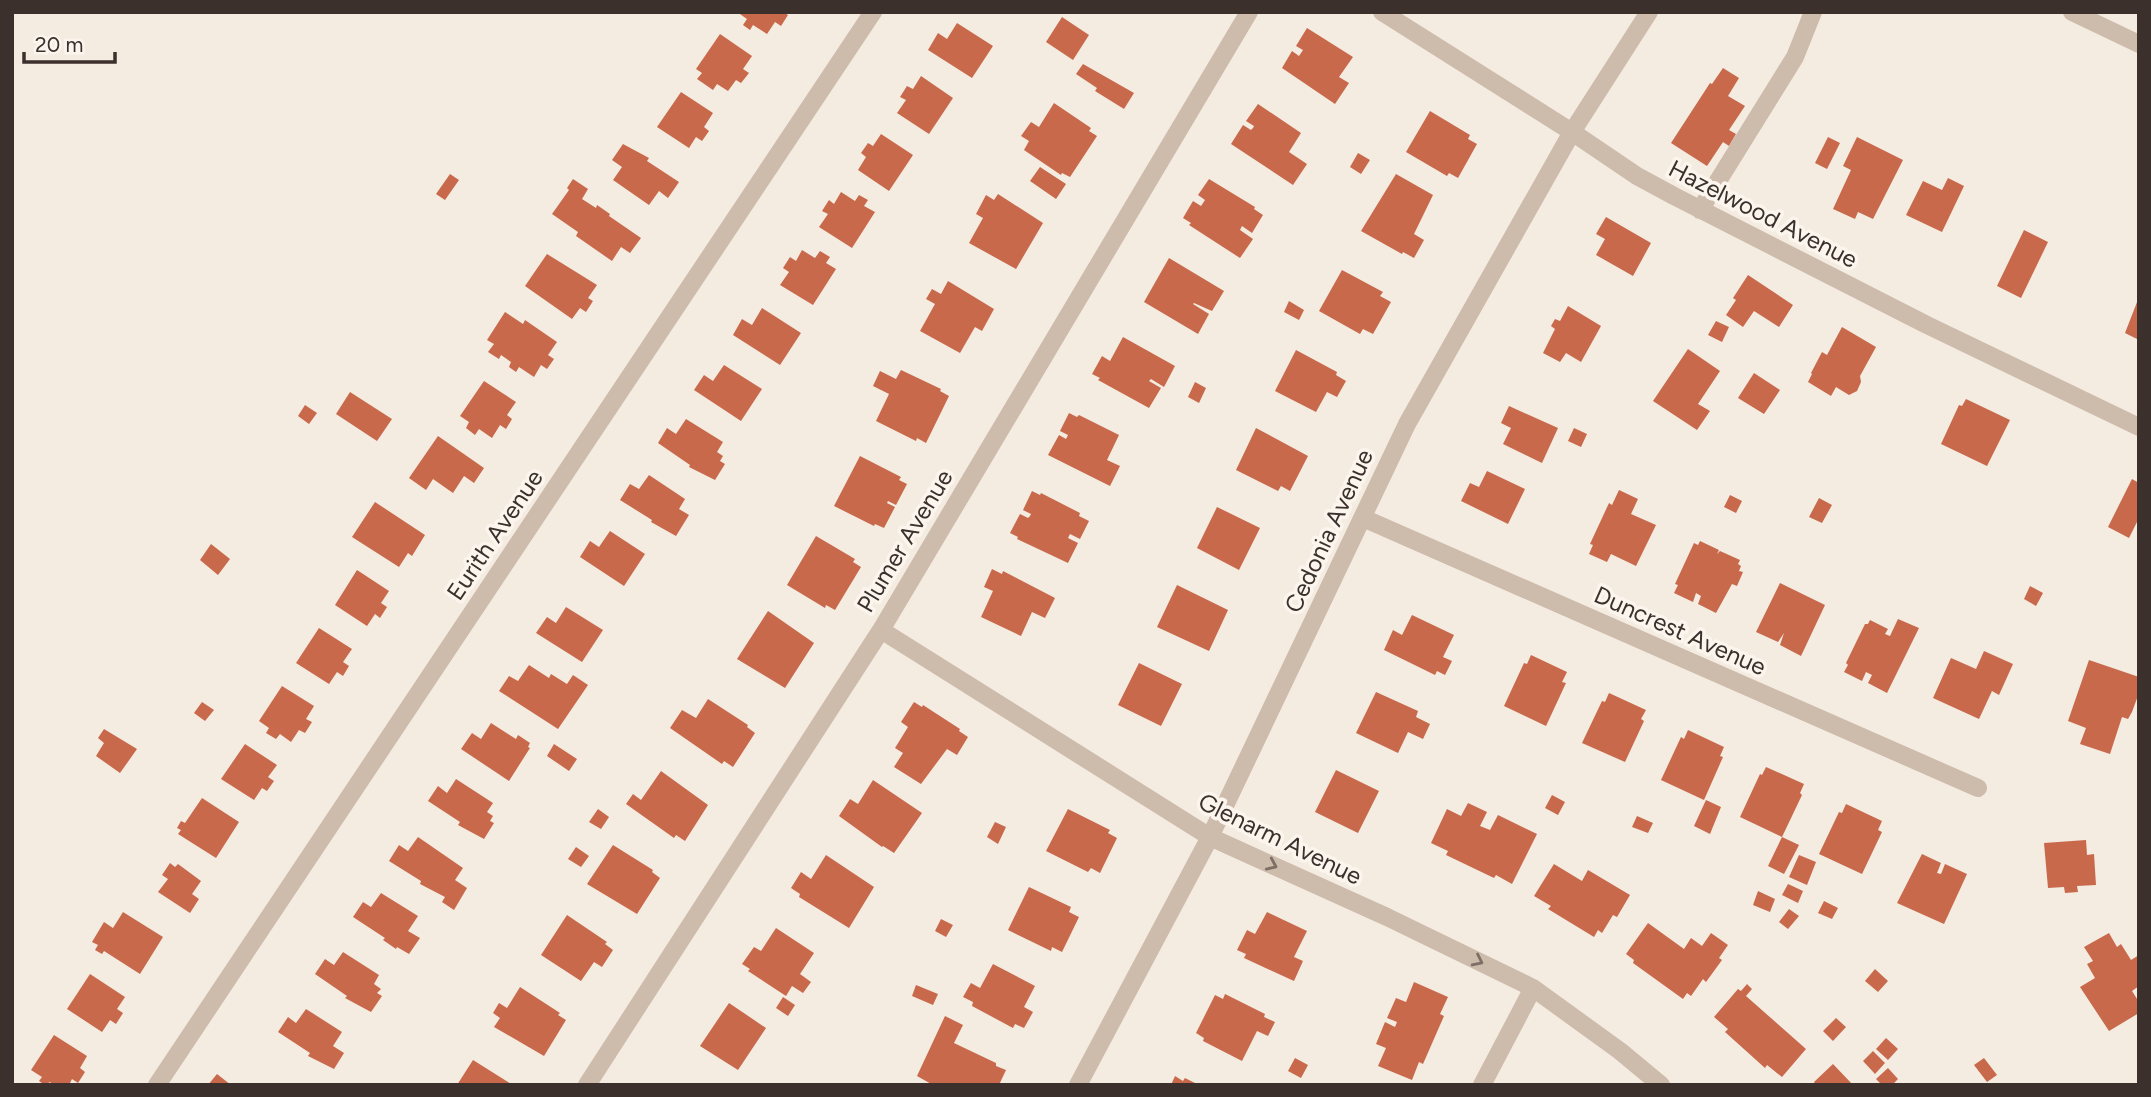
<svg xmlns="http://www.w3.org/2000/svg" width="2151" height="1097" font-family="Figtree,sans-serif">
<style>
.building{fill:#c8694b}
.lines{fill:none;stroke-linecap:round;stroke-linejoin:round}
.minor{stroke:#cdbbac;stroke-width:18}
.oneway{stroke:#7d6f65}
.labels{text-anchor:middle;stroke-width:7;stroke-linejoin:round;paint-order:stroke}
.street-label{font-size:24px;fill:#3b302b;stroke:#fbf5ee}
</style>
<rect width="100%" height="100%" fill="#f4ebe1"/>
<path class="building" d="M737,12H783L788,15L781,26L775,22L767,34L753,25L750,30L743,25L747,19Z
M1062,17L1089,35L1073,60L1046,42Z
M957,23L993,46L972,78L928,50L938,33L947,39Z
M1307,28L1353,57L1339,77L1349,83L1335,104L1282,68L1292,51L1299,56L1303,50L1296,46Z
M720,34L752,56L743,69L749,73L741,83L736,80L728,91L717,84L713,90L697,79L702,73L696,69Z
M1083,64L1134,93L1124,109L1095,91L1097,88L1076,74Z
M1723,68L1739,78L1728,96L1745,106L1729,130L1736,134L1729,146L1723,142L1707,166L1671,143L1710,83L1712,84Z
M921,76L953,98L929,134L897,113L906,100L900,97L907,86L913,89Z
M681,92L713,113L704,127L709,131L702,141L696,137L689,148L657,127Z
M1054,103L1091,128L1089,131L1097,136L1070,177L1062,173L1061,175L1024,150L1029,141L1021,136L1031,122L1039,127Z
M1258,104L1301,133L1289,152L1307,164L1293,185L1231,144L1243,125L1251,130L1253,128L1254,126L1246,121Z
M1430,111L1470,135L1468,139L1477,144L1458,178L1449,173L1447,176L1406,152Z
M881,134L913,155L889,191L858,170L866,157L861,153L868,143L873,146Z
M1828,137L1840,143L1827,169L1815,163Z
M1857,137L1903,160L1873,219L1858,212L1855,219L1833,209L1851,170L1843,166Z
M623,144L649,158L647,161L679,182L668,198L659,191L649,205L613,180L622,167L612,160Z
M1358,153L1370,160L1361,174L1350,167Z
M1040,167L1066,184L1056,199L1030,181Z
M450,174L459,180L445,200L436,194Z
M1396,174L1433,195L1414,234L1424,240L1414,258L1403,252L1402,254L1361,231Z
M1948,178L1964,186L1942,232L1906,215L1923,181L1942,190Z
M573,179L588,189L582,199L596,208L597,205L610,214L609,216L641,238L630,253L621,247L612,261L576,236L578,232L552,214L569,190L567,188Z
M1209,179L1255,207L1254,209L1263,215L1252,233L1242,226L1240,230L1253,239L1240,258L1189,225L1191,223L1183,218L1193,201L1201,206L1205,200L1198,195Z
M841,192L855,201L859,195L868,200L864,206L875,212L852,248L819,227L828,214L822,211L829,200L834,204Z
M998,194L1043,223L1016,269L969,243L983,218L976,214L986,195L994,200Z
M1606,217L1651,243L1633,276L1596,255L1605,239L1596,234Z
M2024,230L2048,242L2021,298L1997,286Z
M802,250L815,258L820,251L830,257L826,263L836,269L813,305L780,285L789,272L783,268L790,257L796,261Z
M547,254L597,285L588,298L593,301L586,312L580,308L572,319L525,286Z
M1169,258L1224,291L1212,311L1194,303L1193,304L1209,314L1198,334L1144,302Z
M1342,270L1383,292L1380,296L1391,302L1373,334L1363,329L1360,334L1319,311Z
M1748,275L1793,305L1779,327L1754,311L1743,327L1726,315L1736,300L1733,298Z
M948,281L994,309L982,331L975,327L960,353L920,331L935,304L926,299L932,289L941,294Z
M2139,297V340L2125,333Z
M1289,301L1304,310L1299,320L1284,312Z
M1568,306L1601,326L1581,362L1566,353L1560,362L1543,353L1555,329L1551,326L1555,319L1560,321Z
M762,308L801,333L780,365L733,335L742,319L752,325Z
M505,312L523,324L525,320L557,342L548,355L554,359L547,369L541,365L534,377L519,367L516,372L509,367L511,362L501,355L499,359L488,352L494,344L487,340Z
M1716,321L1729,327L1722,342L1708,335Z
M1842,327L1876,347L1860,376L1861,382L1857,391L1849,395L1836,387L1831,396L1808,382L1812,374L1811,373L1822,352L1827,355Z
M1123,337L1175,366L1164,387L1151,379L1149,381L1161,388L1149,408L1098,380L1100,378L1092,374L1102,356L1110,361Z
M1688,349L1720,371L1698,404L1710,411L1697,430L1653,401Z
M1296,350L1337,372L1336,375L1346,381L1337,397L1327,392L1316,412L1275,391Z
M724,365L762,389L741,421L694,390L704,375L713,381Z
M901,370L941,389L940,391L949,396L926,443L917,438L916,441L876,421L889,394L873,386L880,371L896,379Z
M1754,373L1780,390L1764,414L1738,398Z
M484,381L516,402L507,415L512,419L506,429L500,425L492,438L479,429L475,435L466,428L469,422L460,416Z
M1195,382L1206,388L1199,403L1188,397Z
M350,392L392,419L377,441L336,414Z
M1966,399L2010,420L1987,466L1941,444L1959,405L1962,406Z
M305,405L317,413L309,424L298,416Z
M1509,406L1558,428L1542,463L1503,444L1511,428L1501,423Z
M1069,413L1077,417L1079,415L1119,435L1107,460L1120,466L1110,486L1048,455L1059,435L1066,439L1068,435L1060,431Z
M686,419L723,442L717,452L723,456L720,461L725,464L715,480L689,467L690,465L658,443L667,428L676,434Z
M1256,428L1308,456L1290,491L1281,486L1278,491L1236,470Z
M1574,428L1587,434L1581,447L1568,441Z
M438,436L484,468L474,483L464,476L453,493L433,479L426,490L409,478Z
M860,456L901,477L899,480L907,484L896,505L888,501L887,503L895,507L884,528L875,524L874,526L834,506Z
M1487,471L1525,489L1508,524L1461,501L1470,483L1479,487Z
M649,475L685,499L679,509L689,515L676,536L651,522L652,520L620,500L630,484L639,489Z
M2132,479L2139,483V518L2129,538L2108,527Z
M1619,490L1638,499L1631,514L1656,525L1636,566L1611,554L1607,562L1589,554L1593,545L1590,544L1609,503L1612,505Z
M1032,491L1040,495L1041,493L1080,513L1079,516L1089,521L1080,539L1070,534L1068,538L1078,543L1068,563L1017,539L1018,537L1010,533L1020,514L1028,518L1030,516L1031,514L1023,510Z
M1730,495L1742,501L1736,513L1724,507Z
M1819,498L1832,505L1822,523L1809,517Z
M375,502L425,535L412,556L408,553L399,567L352,537Z
M1217,507L1260,528L1239,570L1197,548Z
M610,531L645,554L624,586L580,557L590,541L599,547Z
M816,536L855,559L853,562L861,567L835,610L826,605L825,608L787,585Z
M1700,541L1719,550L1717,554L1720,551L1740,560L1738,564L1741,566L1739,571L1743,572L1737,586L1732,584L1716,613L1698,604L1701,596L1696,593L1693,602L1674,593L1678,585L1675,584L1694,543L1698,545Z
M211,544L230,559L218,575L200,560Z
M992,569L1002,574L1003,571L1055,598L1045,618L1032,612L1021,636L981,617L993,591L984,587Z
M357,570L389,591L381,603L387,607L380,618L375,614L367,626L335,605Z
M1780,583L1825,605L1801,656L1780,645L1784,633L1778,642L1756,632Z
M1177,585L1228,610L1209,651L1157,627Z
M2030,586L2043,593L2036,606L2024,599Z
M566,607L603,630L582,662L536,633L547,617L556,623Z
M768,611L814,643L785,688L737,659Z
M1412,615L1454,635L1443,657L1452,661L1445,675L1437,671L1435,675L1384,650L1393,630L1402,635Z
M1898,619L1919,628L1887,693L1868,683L1872,675L1866,672L1862,681L1844,672L1848,665L1846,663L1865,624H1868L1870,620L1888,629L1885,634L1890,636Z
M319,628L352,649L343,662L349,666L343,676L337,672L329,684L296,663Z
M1984,651L2013,664L1999,695L1992,691L1979,719L1933,698L1951,658L1976,669Z
M1531,655L1567,672L1562,682L1566,683L1546,726L1504,706L1524,663L1527,664Z
M2089,660L2139,677V693L2132,712L2128,719L2122,717L2110,754L2080,744L2086,728L2068,721Z
M1139,663L1182,684L1161,726L1118,705Z
M529,665L549,678L551,674L567,684L573,675L588,685L558,729L499,691L509,676L518,681Z
M282,686L314,706L306,719L312,722L305,733L299,730L291,742L280,734L276,739L266,733L269,728L259,721Z
M1376,692L1418,711L1416,717L1430,724L1423,739L1408,732L1398,753L1356,733Z
M1609,693L1646,710L1641,719L1644,721L1625,762L1582,743L1602,701L1605,702Z
M708,699L748,725L747,727L755,733L733,767L724,761L722,764L670,728L682,710L696,718Z
M202,702L214,710L205,721L194,713Z
M914,702L922,707L923,705L960,729L959,731L968,737L957,755L947,749L921,784L894,767L903,753L895,748L908,727L901,722Z
M491,723L516,739L518,735L530,743L528,747L530,748L509,781L461,749L472,733L481,739Z
M104,729L137,749L120,773L96,756L104,743L98,738Z
M1688,730L1724,747L1720,756L1723,757L1704,800L1661,780L1681,737L1684,739Z
M245,744L277,765L268,777L274,781L267,791L262,788L254,800L221,779Z
M554,744L577,759L569,771L547,756Z
M1766,767L1804,784L1800,793L1802,795L1782,837L1740,817L1760,774L1762,775Z
M1336,770L1379,791L1358,833L1315,812Z
M661,771L708,805L685,841L676,835L674,838L626,804L633,794L641,800Z
M456,779L493,803L487,812L493,816L490,821L494,823L484,839L458,825L460,822L428,801L438,786L447,793Z
M873,780L922,813L894,853L883,846L882,847L839,816L850,799L858,804Z
M1552,795L1565,802L1558,815L1545,808Z
M202,798L239,822L216,858L178,834L181,830L177,828L181,821L185,823Z
M1706,800L1721,807L1710,834L1694,826Z
M1468,803L1487,812L1480,826L1490,830L1498,815L1537,834L1512,884L1496,875L1494,878L1446,855L1448,851L1431,843L1447,809L1461,816Z
M1846,804L1882,821L1878,830L1882,832L1862,874L1819,854L1839,812L1842,813Z
M598,809L609,817L601,829L589,822Z
M1068,809L1110,830L1108,833L1117,838L1100,873L1091,868L1088,872L1046,851Z
M1637,816L1653,823L1648,833L1632,827Z
M995,822L1006,827L998,844L987,837Z
M418,837L463,868L455,880L467,888L454,910L442,902L445,897L420,884L421,881L389,861L399,845L408,851Z
M1782,837L1799,845L1784,874L1768,866Z
M2086,840L2087,855L2094,854L2096,885L2077,886L2078,892L2065,893L2064,887L2048,888L2044,843Z
M613,845L653,870L652,872L660,878L637,914L587,884Z
M576,847L589,856L581,867L568,859Z
M1922,854L1941,863L1937,873L1941,874L1945,864L1967,874L1944,924L1897,903Z
M826,855L874,887L849,928L799,897L800,894L791,888L801,872L811,879Z
M1799,855L1816,862L1807,885L1789,877Z
M170,863L175,867L178,864L201,881L192,894L199,899L190,913L158,892L168,879L162,875Z
M1554,864L1582,881L1588,870L1630,895L1617,917L1613,915L1602,933L1598,930L1594,937L1548,909L1551,906L1534,896Z
M1788,884L1803,891L1798,903L1782,895Z
M1029,887L1071,907L1069,912L1079,917L1062,952L1052,947L1051,951L1008,930Z
M1758,891L1775,899L1770,912L1753,905Z
M381,893L418,916L408,931L420,938L409,954L397,947L396,949L383,940L385,938L353,917L363,902L371,907Z
M1824,901L1838,908L1832,919L1818,913Z
M1789,909L1799,916L1788,929L1779,922Z
M123,912L163,937L140,974L104,951L102,954L95,950L98,945L92,942L104,922L113,928Z
M1267,912L1307,931L1294,957L1303,961L1294,981L1244,958L1246,954L1237,950L1247,930L1255,934Z
M567,915L607,942L605,944L613,950L602,967L594,962L581,981L541,955Z
M941,919L953,925L946,937L935,931Z
M1648,923L1684,949L1691,938L1702,946L1711,933L1728,945L1719,958L1722,960L1706,982L1703,979L1691,996L1687,993L1683,999L1633,963L1634,960L1626,954Z
M776,928L814,953L800,974L811,982L803,993L792,986L786,996L748,971L750,969L742,964L754,947L761,951Z
M2109,933L2117,947L2121,944L2131,960L2139,955V986L2132,991L2139,1002V1013L2109,1031L2080,987L2095,978L2087,964L2093,961L2084,947Z
M343,952L379,975L374,984L381,989L377,993L382,996L371,1012L345,998L347,996L315,974L325,959L334,965Z
M993,964L1035,986L1024,1007L1033,1012L1024,1028L1015,1024L1013,1028L972,1006L973,1002L963,997L971,983L980,988Z
M1875,969L1888,981L1878,992L1865,981Z
M90,974L125,997L117,1009L123,1013L116,1024L110,1020L102,1032L67,1009Z
M1414,982L1448,997L1440,1014L1444,1016L1423,1064L1419,1062L1412,1080L1378,1066L1386,1048L1376,1044L1385,1022L1395,1027L1397,1022L1387,1018L1396,998L1406,1002Z
M1747,984L1752,989L1746,996L1806,1049L1782,1077L1767,1065L1765,1068L1725,1032L1728,1029L1714,1017L1738,989L1741,991Z
M916,985L938,994L933,1005L912,996Z
M520,987L560,1013L558,1015L566,1020L544,1056L494,1027L500,1018L493,1013L499,1003L507,1008Z
M1225,994L1265,1014L1264,1017L1275,1022L1268,1036L1257,1031L1242,1061L1203,1041L1204,1038L1196,1033L1215,995L1223,999Z
M783,997L795,1005L788,1016L776,1008Z
M729,1003L766,1028L738,1070L700,1046Z
M306,1009L342,1032L333,1046L344,1053L334,1069L308,1056L310,1053L278,1032L288,1017L296,1023Z
M945,1016L963,1025L954,1043L996,1063V1066L1006,1070L999,1085H933L917,1076Z
M1836,1018L1846,1027L1833,1041L1823,1031Z
M54,1035L87,1056L80,1068L85,1072L78,1083L72,1079L69,1085H53L50,1082L45,1085L39,1081L42,1077L31,1070Z
M1886,1038L1898,1049L1888,1060L1876,1049Z
M1873,1051L1885,1063L1875,1074L1863,1061Z
M1295,1058L1308,1065L1301,1078L1288,1071Z
M1984,1058L1997,1075L1987,1082L1974,1065Z
M473,1060L513,1085H457Z
M1833,1064L1853,1085H1816L1814,1082Z
M1888,1068L1898,1079L1892,1085H1882L1876,1079Z
M217,1074L231,1085H208Z
M1175,1076L1183,1081L1185,1078L1199,1085H1171Z"/>
<g class="lines">
<path class="minor" d="M1382,12L1572,132L1637,176L1674,196L1927,325L2139,427
M2072,12L2139,44
M1700,210L1795,57L1813,12
M1363,518L1978,788
M881,630L1210,837L1387,917L1533,988L1620,1051L1661,1085
M157,1085L873,12
M587,1085L881,630L1249,12
M1078,1085L1210,837L1407,424L1572,132L1649,12
M1482,1085L1533,988"/>
</g>
<defs><path id="oneway-chevron" d="M-2-3.5L2.5 0L-2 3.5" fill="none" stroke-width="1.6" stroke-linecap="round" stroke-linejoin="round" transform="scale(1.75)"/></defs>
<g class="oneway">
<use href="#oneway-chevron" transform="translate(1272 865) rotate(24)"/>
<use href="#oneway-chevron" transform="translate(1478 961) rotate(26)"/>
</g>
<g class="labels">
<g class="street-label">
<text transform="translate(1763 214) rotate(27)" y="8">Hazelwood Avenue</text>
<text transform="translate(1329 531) rotate(-65)" y="8">Cedonia Avenue</text>
<text transform="translate(495 535) rotate(-56)" y="8">Eurith Avenue</text>
<text transform="translate(905 541) rotate(-59)" y="8">Plumer Avenue</text>
<text transform="translate(1680 631) rotate(24)" y="8">Duncrest Avenue</text>
<text transform="translate(1280 839) rotate(26)" y="8">Glenarm Avenue</text>
</g>
</g>
<rect width="2151" height="1097" fill="none" stroke="#3b302b" stroke-width="28"/>
<path d="M24 52v10h91v-10" fill="none" stroke="#3b302b" stroke-width="3.5"/>
<text x="35" y="52" font-size="21" fill="#3b302b" stroke="#fbf5ee" stroke-width="5" paint-order="stroke">20 m</text>
</svg>
